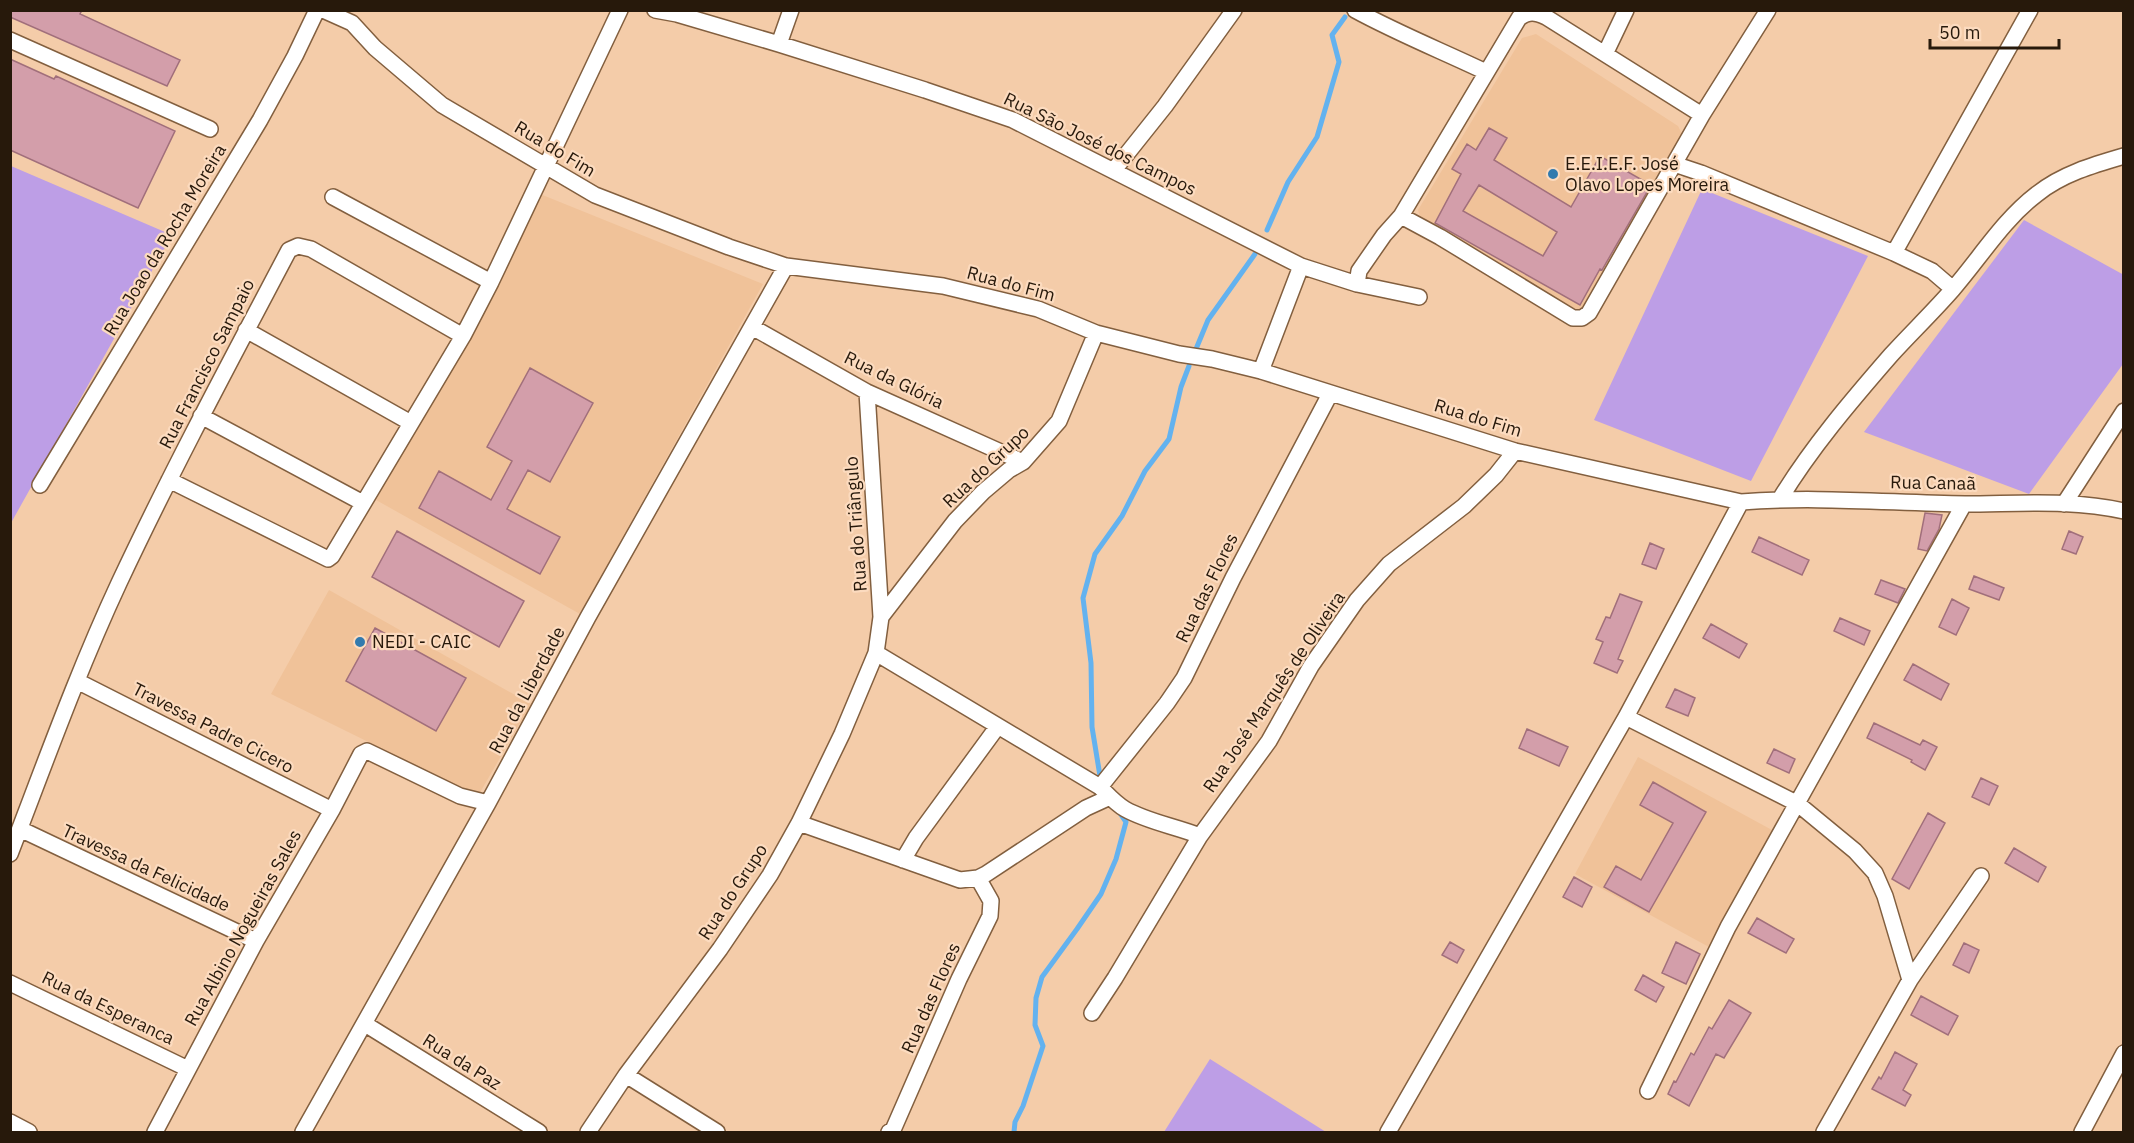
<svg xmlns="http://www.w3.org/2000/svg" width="2134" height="1143" font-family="'IBM Plex Sans',sans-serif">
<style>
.built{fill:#f0c299}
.green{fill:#bd9ee6}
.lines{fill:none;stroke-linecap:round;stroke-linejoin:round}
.stream{stroke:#63b2ef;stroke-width:5}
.building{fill:#d39eaa;stroke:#a16f7b;stroke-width:1.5;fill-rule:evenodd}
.street-casing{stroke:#825f3f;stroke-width:18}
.street{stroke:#fff;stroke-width:15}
.poi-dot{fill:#327aae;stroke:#fcdbbf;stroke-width:2}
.labels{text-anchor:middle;stroke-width:4.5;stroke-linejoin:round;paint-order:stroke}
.street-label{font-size:18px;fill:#27190b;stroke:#fcdbbf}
.poi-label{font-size:18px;fill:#27190b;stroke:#fcdbbf;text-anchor:start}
</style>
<rect width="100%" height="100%" fill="#f4cca9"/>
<path class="built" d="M1536,34L1678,126L1683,136L1588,311L1577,313L1422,223L1418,210L1522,38Z
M540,194L763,284L580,614L376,500Z
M329,590L531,704L478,796L271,694Z
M1638,757L1772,830L1709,947L1575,874Z"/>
<path class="green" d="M11,166L172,235L11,523Z
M1702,189L1868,256L1751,481L1594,420Z
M2024,220L2124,275L2123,364L2029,494L1864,432Z
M1210,1059L1326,1132H1164Z"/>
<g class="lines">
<path class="stream" d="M1267,230L1288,182L1317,137L1339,62L1332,35L1345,17
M1196,349L1208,320L1255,254
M1100,776L1092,727L1091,663L1083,598L1095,554L1122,516L1145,471L1169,439L1181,387L1189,366
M1014,1132L1015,1122L1023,1106L1043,1046L1035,1025L1036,998L1042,977L1077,929L1101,894L1116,859L1126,822L1118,810"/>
</g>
<path class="building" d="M10,10H82L80,14L180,60L167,86L10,17Z
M10,59L54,79L56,76L175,131L138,208L10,150Z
M1489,128L1507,138L1494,160L1571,207L1600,156L1651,185L1602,270L1600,269L1580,305L1435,223L1461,174L1452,169L1467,144L1476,150ZM1479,185L1557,232L1543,256L1463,211Z
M530,368L593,403L550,482L528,470L507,509L560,537L540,574L419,508L439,471L491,500L512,461L487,447Z
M1925,513L1942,515L1939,529L1927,551L1918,549Z
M397,531L524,601L499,647L372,577Z
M2069,531L2083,537L2076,554L2062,549Z
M1759,537L1809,560L1802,575L1752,552Z
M1650,543L1664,549L1656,569L1642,564Z
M1974,576L2004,588L1999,600L1969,589Z
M1881,580L1905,589L1898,603L1875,594Z
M1620,594L1642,602L1618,659L1623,661L1617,673L1594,663L1603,642L1596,639L1606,617L1610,618Z
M1952,599L1969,608L1956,635L1939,627Z
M1840,618L1870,631L1864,645L1834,631Z
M1711,624L1747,644L1739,658L1703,638Z
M375,628L466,678L436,731L346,681Z
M1913,664L1949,684L1941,700L1904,680Z
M1675,689L1695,698L1688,716L1666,707Z
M1874,723L1920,745L1923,740L1937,747L1925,770L1911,762L1912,760L1867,738Z
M1527,729L1568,747L1559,766L1519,748Z
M1774,749L1795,759L1789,773L1767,763Z
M1981,778L1998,786L1989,805L1972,797Z
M1653,782L1706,812L1649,912L1604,887L1616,866L1641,880L1673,823L1640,805Z
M1928,813L1945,823L1909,889L1892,879Z
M2014,848L2046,867L2038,882L2005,863Z
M1574,877L1592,887L1582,907L1563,897Z
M1757,918L1794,939L1786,953L1748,933Z
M1450,942L1464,950L1457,963L1442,955Z
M1676,942L1700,954L1686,984L1662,973Z
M1964,943L1979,950L1969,973L1953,965Z
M1643,975L1664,987L1656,1002L1635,990Z
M1921,996L1958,1016L1948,1035L1911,1015Z
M1729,1000L1751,1013L1724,1058L1716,1054L1689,1106L1668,1094L1674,1081L1676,1082L1691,1053L1694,1055L1709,1027L1712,1029Z
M1895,1052L1917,1064L1903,1090L1911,1095L1905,1106L1872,1089L1879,1077L1881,1079Z"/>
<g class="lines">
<defs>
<path id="street" d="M323,10L352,23L375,48L442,105L595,195L729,247L786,266L943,286L1038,309L1096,333L1179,354L1212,359L1261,371L1515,451L1741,502C1816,496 1890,503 1965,504C2017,504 2072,499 2124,511
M655,10L677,14L779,44L925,90L1013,120L1301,266L1357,284L1419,297
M1355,10C1397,33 1442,51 1486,72
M10,40L210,129
M779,44L791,10
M1605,54L1626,10
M1702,115L1546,17C1535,12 1529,11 1519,18L1401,216L1440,237L1573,318H1582L1589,313L1702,115L1768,10
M1674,164L1701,173L1894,253L1932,271L1953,289
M1114,170L1165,106L1234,10
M333,197L491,282
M1894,253L2030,10
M1357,284L1359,271L1384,235L1401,216
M752,327L867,392L1023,462
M246,330L411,423
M1261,371L1301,266
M201,416L363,503
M169,480L328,559L332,556L463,336
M40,485L260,120L295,56L317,10
M1780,499C1811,448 1851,401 1891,355C1911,333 1933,312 1953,289C1980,258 2003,220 2037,194C2062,174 2093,165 2124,156
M2064,504L2124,411
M881,617L955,521L983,492L1009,470L1023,462L1059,421L1096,333
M876,653L1100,787C1108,795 1116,804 1125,809C1148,822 1175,826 1200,836L1269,741L1311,666L1357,600L1389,564L1464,506L1496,475L1515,451
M77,681L332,810
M1626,717L1798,804L1855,851L1875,873L1885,896L1910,980
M1100,787L1167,703L1184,678L1233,578L1330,394
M799,823L960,880L978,878L986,874L1086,808L1110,797
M20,829L256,941
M10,854C45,763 78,671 119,583C172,470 231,360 289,250L298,246L311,249L463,336L491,282L620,10
M903,860L916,838L998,726
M10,983L188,1069
M1092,1013L1115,978L1200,836
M365,1024L539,1132
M626,1075L717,1132
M1648,1091L1728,927L1964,504
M10,1122L29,1132
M155,1132L256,941L332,810L361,754L367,751L460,796L488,803
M303,1132L488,803L588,617L786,266
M588,1132L626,1075L720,949L770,875L799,823L842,734L876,653L881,617L867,392
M889,1132L893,1130L959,979L990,916L991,901L978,878
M1388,1132L1626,717L1741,502
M1824,1132L1910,980L1981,876
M2082,1132L2124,1053"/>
</defs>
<use href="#street" class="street-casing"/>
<use href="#street" class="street"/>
</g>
<g class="poi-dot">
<circle cx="1553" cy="174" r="6"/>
<circle cx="360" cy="642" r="6"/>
</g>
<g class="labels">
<g class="street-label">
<text transform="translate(1100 144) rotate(26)" y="6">Rua São José dos Campos</text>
<text transform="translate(555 149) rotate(31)" y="6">Rua do Fim</text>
<text transform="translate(165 240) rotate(-59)" y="6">Rua Joao da Rocha Moreira</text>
<text transform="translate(1011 284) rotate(15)" y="6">Rua do Fim</text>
<text transform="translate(207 364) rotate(-63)" y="6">Rua Francisco Sampaio</text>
<text transform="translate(894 380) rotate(26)" y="6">Rua da Glória</text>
<text transform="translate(1478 418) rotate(17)" y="6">Rua do Fim</text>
<text transform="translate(986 467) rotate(-43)" y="6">Rua do Grupo</text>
<text transform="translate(1933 483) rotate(1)" y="6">Rua Canaã</text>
<text transform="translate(856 524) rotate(-94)" y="6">Rua do Triângulo</text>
<text transform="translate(1207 588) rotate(-64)" y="6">Rua das Flores</text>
<text transform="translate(527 690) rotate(-62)" y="6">Rua da Liberdade</text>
<text transform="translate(1274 692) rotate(-56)" y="6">Rua José Marquês de Oliveira</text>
<text transform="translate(213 728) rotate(27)" y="6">Travessa Padre Cicero</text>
<text transform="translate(146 868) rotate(25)" y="6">Travessa da Felicidade</text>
<text transform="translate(733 892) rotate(-57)" y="6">Rua do Grupo</text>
<text transform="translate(243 928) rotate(-61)" y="6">Rua Albino Nogueiras Sales</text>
<text transform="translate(931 998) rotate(-66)" y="6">Rua das Flores</text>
<text transform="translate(108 1008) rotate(26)" y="6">Rua da Esperanca</text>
<text transform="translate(462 1062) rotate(32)" y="6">Rua da Paz</text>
</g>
<g class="poi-label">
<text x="1565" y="170">E.E.I.E.F. José<tspan x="1565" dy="21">Olavo Lopes Moreira</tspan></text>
<text x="372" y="648">NEDI - CAIC</text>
</g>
</g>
<rect width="2134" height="1143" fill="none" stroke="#27190b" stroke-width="24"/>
<path d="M1930 39v9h129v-9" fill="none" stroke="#27190b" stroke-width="3"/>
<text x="1939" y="39" font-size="18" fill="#27190b" stroke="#fcdbbf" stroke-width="4.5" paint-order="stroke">50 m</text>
</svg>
